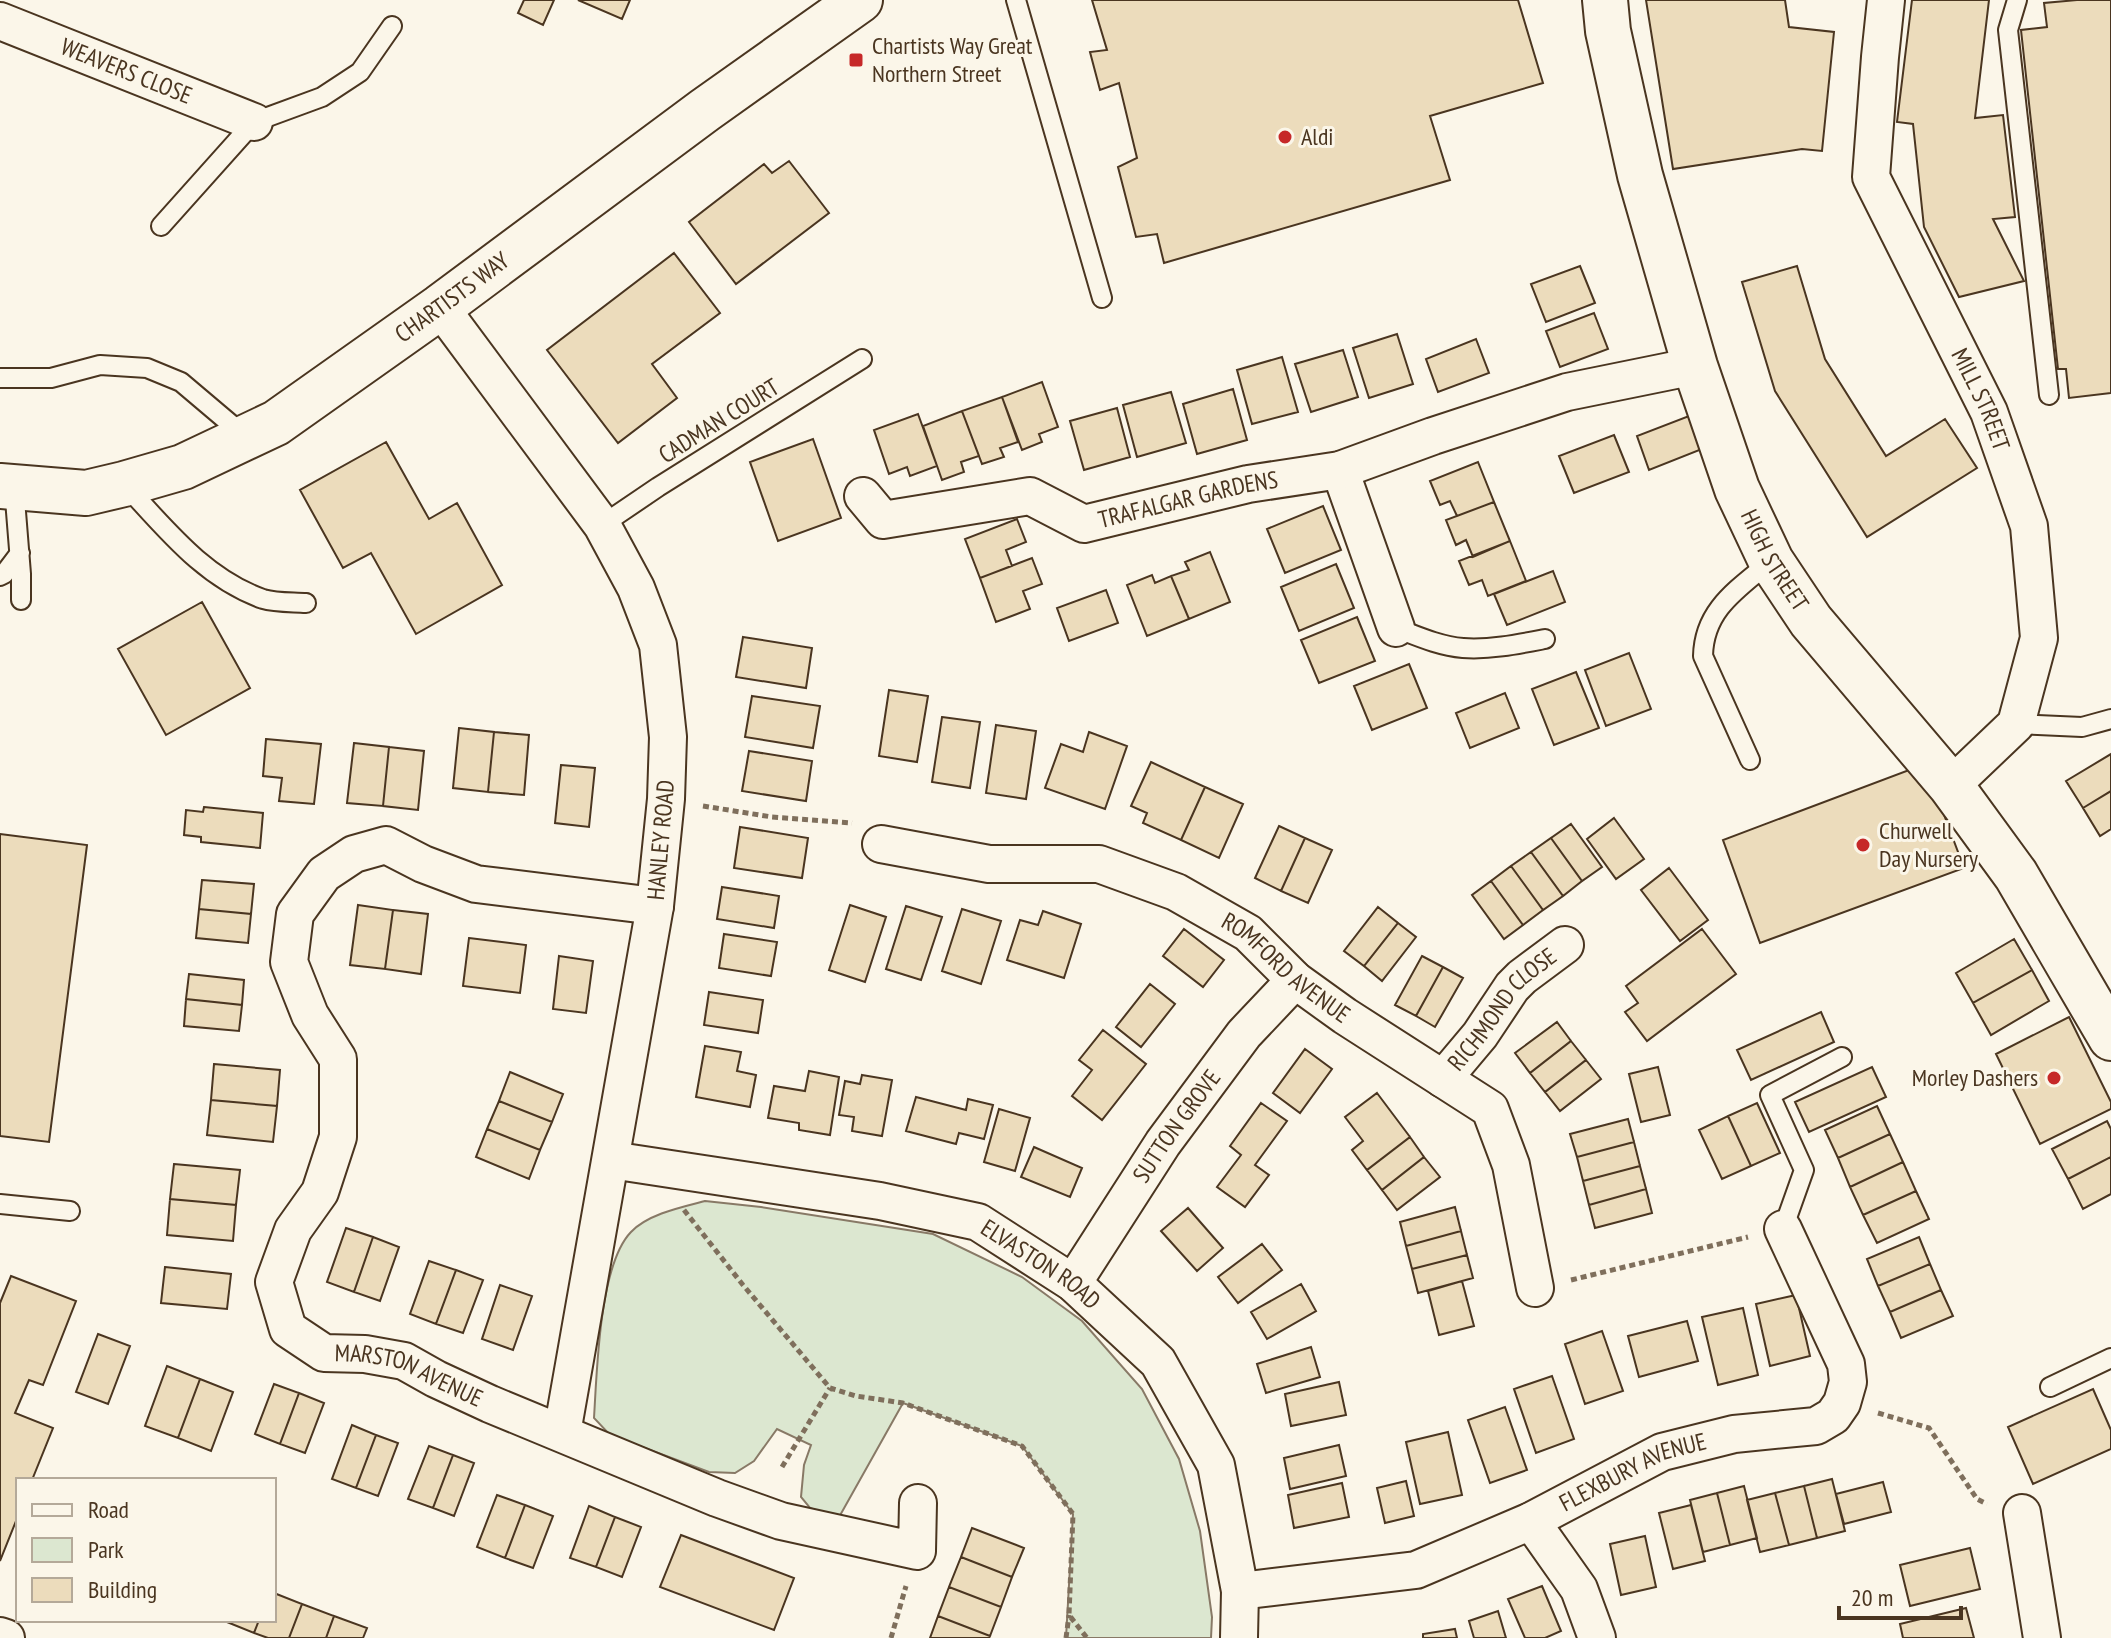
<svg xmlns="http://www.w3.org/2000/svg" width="2111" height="1638" font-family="'PT Sans Narrow',sans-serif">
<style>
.green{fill:#dce7d0;stroke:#887966;stroke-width:2}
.building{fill:#ecdcbc;stroke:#4a3520;stroke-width:2}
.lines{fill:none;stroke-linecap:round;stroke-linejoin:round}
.lane-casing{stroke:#4a3520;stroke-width:22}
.street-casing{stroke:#4a3520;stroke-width:40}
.secondary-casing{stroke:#4a3520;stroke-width:48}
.path{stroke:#7f6f5c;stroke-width:5;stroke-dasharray:6 4;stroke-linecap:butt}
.lane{stroke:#fbf6e9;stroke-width:18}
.street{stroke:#fbf6e9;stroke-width:36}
.secondary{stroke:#fbf6e9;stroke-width:44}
.poi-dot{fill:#c62828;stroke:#fbf6e9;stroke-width:3}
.labels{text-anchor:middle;stroke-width:6;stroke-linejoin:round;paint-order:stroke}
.poi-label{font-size:24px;fill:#4a3520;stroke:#fbf6e9;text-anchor:start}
.street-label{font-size:24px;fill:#4a3520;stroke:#fbf6e9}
</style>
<rect width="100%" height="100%" fill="#fbf6e9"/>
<path class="green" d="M705,1201L761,1207L933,1234L1022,1277L1082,1321L1142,1389L1179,1459L1200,1531L1212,1617L1211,1638H1066L1073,1514L1022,1446L903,1403L838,1519L810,1508L801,1497L804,1465L811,1445L777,1429L754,1461L735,1473L709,1472L610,1435L594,1418C597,1371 599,1265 631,1232C648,1214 682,1207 705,1201Z"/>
<path class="building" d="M524,0H554L543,25L518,13Z
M578,0H630L622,19Z
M1092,0H1518L1543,83L1430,116L1450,180L1164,263L1157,234L1136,237L1118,167L1137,158L1119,83L1100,90L1090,52L1107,50Z
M1646,0H1785L1789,27L1834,32L1822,151L1802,149L1673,169Z
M1912,0H1989L1975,118L2003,115L2015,217L1993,219L2024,281L1959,297L1924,227L1913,124L1897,122Z
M2077,0H2111V393L2069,398L2066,369H2058L2021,30L2047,27L2044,3Z
M789,161L829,213L736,284L689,222L764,164L772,173Z
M674,253L720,313L652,364L677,398L618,443L547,350Z
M1580,266L1595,303L1546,322L1531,284Z
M1797,266L1825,359L1886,456L1945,419L1977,468L1867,537L1775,391L1742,282Z
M1594,313L1608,349L1560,367L1546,331Z
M1397,334L1413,384L1369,398L1353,348Z
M1476,339L1489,373L1438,392L1426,359Z
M1343,350L1358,397L1311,412L1295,364Z
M1282,357L1298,412L1252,424L1237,370Z
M1042,382L1058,427L1039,434L1042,442L1022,450L1002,397Z
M1233,389L1247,440L1197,454L1183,404Z
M1171,392L1186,443L1137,457L1123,405Z
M1002,397L1018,442L1000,448L1004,457L982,464L962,411Z
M1117,408L1130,457L1084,470L1070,421Z
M962,411L979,456L961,462L964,472L942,480L923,426Z
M918,414L937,466L910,476L907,467L889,474L874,430Z
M1689,416L1702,449L1649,470L1637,436Z
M1614,435L1629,472L1574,493L1559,456Z
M813,439L841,518L778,541L750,462Z
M386,442L429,519L457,503L502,585L416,634L371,553L343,568L300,490Z
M1478,462L1494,502L1457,516L1450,501L1440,505L1430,481Z
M1494,502L1510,541L1473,557L1466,540L1456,545L1446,520Z
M1323,506L1341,550L1285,573L1267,529Z
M1017,519L1026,542L1006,550L1012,566L980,578L965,539Z
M1510,541L1526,581L1488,596L1482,580L1469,585L1459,561Z
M1210,552L1230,602L1189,619L1171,576L1189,570L1185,562Z
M1032,558L1042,584L1023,591L1030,609L996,622L980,578Z
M1336,564L1354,608L1299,631L1281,587Z
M1553,571L1565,602L1507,625L1494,594Z
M1152,575L1155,583L1171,576L1189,619L1147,636L1127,585Z
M1106,590L1118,623L1069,641L1057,608Z
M202,602L250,688L166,735L118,649Z
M1357,617L1375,661L1319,683L1301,640Z
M743,637L812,648L806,688L736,677Z
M1629,653L1651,709L1606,726L1585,670Z
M1409,664L1427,708L1372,730L1354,686Z
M1576,672L1599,728L1554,745L1532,689Z
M889,690L928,696L917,762L879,756Z
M1505,693L1519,728L1470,748L1456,713Z
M752,696L820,706L813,748L745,737Z
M942,717L980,722L970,788L932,782Z
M996,725L1036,731L1026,799L986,793Z
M459,728L494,732L488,792L453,788Z
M494,732L529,735L524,795L488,792Z
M1089,732L1127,746L1105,809L1045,788L1061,744L1083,752Z
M266,739L321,744L314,804L279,801L282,778L263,776Z
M354,743L389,747L383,806L347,803Z
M389,747L424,751L418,810L383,806Z
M749,751L812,761L806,801L742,791Z
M2111,754V791L2083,808L2066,781Z
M1151,762L1205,787L1181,840L1143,823L1147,813L1131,806Z
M1925,764L1964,868L1760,943L1723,840Z
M561,765L595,768L589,827L555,823Z
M1205,787L1243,804L1219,858L1181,840Z
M2111,791V829L2100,836L2083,808Z
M204,807L263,813L260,848L201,842V837L184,835L186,810L203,812Z
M1614,818L1644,859L1616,879L1587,839Z
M1571,824L1602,867L1582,881L1551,838Z
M1279,826L1305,838L1281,891L1255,878Z
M740,827L808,838L802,878L734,868Z
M0,834L87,845L49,1142L0,1136Z
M1305,838L1332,850L1308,903L1281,891Z
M1551,838L1582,881L1563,896L1531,852Z
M1531,852L1563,896L1543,910L1511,866Z
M1511,866L1543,910L1523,925L1491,881Z
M1669,868L1708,920L1680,941L1641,890Z
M202,880L254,884L251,914L199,909Z
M1491,881L1523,925L1504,939L1472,895Z
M722,887L779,896L774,928L717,919Z
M358,905L393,910L385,969L350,965Z
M850,905L886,917L865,982L829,970Z
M906,906L942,917L921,980L886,969Z
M1378,907L1398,923L1364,966L1344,951Z
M199,909L251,914L248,943L196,938Z
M962,909L1001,921L981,984L942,971Z
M393,910L428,914L421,974L385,969Z
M1043,911L1081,924L1064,978L1007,960L1020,920L1038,925Z
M1398,923L1416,937L1382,981L1364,966Z
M1184,929L1224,960L1203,987L1163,956Z
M1702,929L1736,974L1647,1041L1625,1012L1638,1003L1626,986Z
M724,934L777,942L771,976L719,968Z
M469,938L526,945L520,993L463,986Z
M2014,939L2032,970L1973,1003L1956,973Z
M559,956L593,961L586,1013L553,1009Z
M1422,956L1443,967L1416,1016L1395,1005Z
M1443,967L1463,978L1435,1027L1416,1016Z
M2032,970L2049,1001L1991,1035L1973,1003Z
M189,974L244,980L242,1005L186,999Z
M1150,984L1175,1004L1141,1047L1116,1027Z
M709,992L763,1000L758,1033L704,1025Z
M186,999L242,1005L239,1031L184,1026Z
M1821,1012L1834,1042L1751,1080L1737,1050Z
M2069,1017L2111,1102V1109L2040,1144L1996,1054Z
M1557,1022L1571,1041L1530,1073L1515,1053Z
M1103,1030L1146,1064L1102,1120L1072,1096L1092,1070L1079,1060Z
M1571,1041L1586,1060L1545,1092L1530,1073Z
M705,1046L741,1052L737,1071L756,1075L750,1107L696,1097Z
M1305,1049L1332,1069L1300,1113L1273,1093Z
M1586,1060L1601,1079L1560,1111L1545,1092Z
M214,1064L280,1070L277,1106L211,1100Z
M1658,1067L1670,1115L1641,1122L1629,1074Z
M1872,1067L1886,1097L1809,1132L1795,1102Z
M809,1071L839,1077L830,1135L799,1130V1123L768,1118L774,1086L805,1091Z
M510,1072L563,1094L552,1122L499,1101Z
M862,1075L892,1080L882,1136L852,1131L854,1117L839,1115L845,1081L860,1084Z
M1377,1093L1410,1137L1367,1170L1352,1150L1363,1141L1345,1117Z
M916,1097L966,1110L968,1099L993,1105L984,1139L959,1133L956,1144L906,1131Z
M211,1100L277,1106L273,1142L207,1135Z
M499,1101L552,1122L540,1150L487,1129Z
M1261,1103L1287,1121L1255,1165L1269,1175L1245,1207L1217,1187L1241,1155L1230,1146Z
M1757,1103L1780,1153L1751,1166L1728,1116Z
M1877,1106L1890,1134L1838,1158L1825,1130Z
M999,1109L1030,1118L1015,1171L984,1162Z
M1728,1116L1751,1166L1722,1179L1699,1130Z
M1628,1119L1634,1142L1577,1157L1570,1134Z
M2107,1121L2111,1129V1157L2068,1179L2052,1149Z
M487,1129L540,1150L529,1179L476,1157Z
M1890,1134L1903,1162L1850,1187L1838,1158Z
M1410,1137L1424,1157L1382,1190L1367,1170Z
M1634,1142L1640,1166L1583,1181L1577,1157Z
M1034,1147L1082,1168L1070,1197L1021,1177Z
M1424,1157L1440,1177L1397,1210L1382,1190Z
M2111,1157V1194L2083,1209L2068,1179Z
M1903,1162L1916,1191L1863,1215L1850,1187Z
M174,1164L240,1170L236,1205L170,1199Z
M1640,1166L1646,1189L1589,1205L1583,1181Z
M1646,1189L1652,1213L1595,1228L1589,1205Z
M1916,1191L1929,1219L1877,1243L1863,1215Z
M170,1199L236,1205L233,1241L167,1235Z
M1455,1207L1461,1231L1406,1246L1400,1222Z
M1188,1208L1223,1248L1197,1271L1161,1231Z
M346,1228L373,1237L354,1292L327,1282Z
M1461,1231L1467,1255L1412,1269L1406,1246Z
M373,1237L399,1247L380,1301L354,1292Z
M1919,1237L1930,1264L1878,1286L1867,1259Z
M1262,1244L1282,1270L1238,1303L1218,1277Z
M1467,1255L1473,1278L1418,1293L1412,1269Z
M429,1261L456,1270L436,1324L410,1314Z
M1930,1264L1941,1290L1890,1312L1878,1286Z
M165,1267L231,1274L227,1309L161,1303Z
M456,1270L483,1280L463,1333L436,1324Z
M11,1276L76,1301L43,1385L29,1380L15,1413L53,1428L32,1480H18V1516L0,1561V1303Z
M1462,1281L1474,1326L1439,1335L1428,1291Z
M1301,1284L1316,1311L1267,1339L1251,1312Z
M500,1285L532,1296L513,1350L482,1339Z
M1941,1290L1953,1316L1901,1338L1890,1312Z
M1796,1295L1810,1356L1770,1366L1756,1304Z
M1743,1308L1758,1375L1718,1385L1702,1317Z
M1687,1321L1698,1361L1639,1377L1628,1336Z
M1602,1331L1623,1391L1585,1404L1565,1344Z
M98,1334L130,1346L108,1404L76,1392Z
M1311,1347L1320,1377L1266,1393L1257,1364Z
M167,1366L200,1379L178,1438L145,1426Z
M1552,1376L1574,1439L1536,1453L1514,1389Z
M200,1379L233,1392L211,1451L178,1438Z
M1339,1382L1346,1415L1291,1426L1285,1394Z
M274,1384L299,1393L280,1444L255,1434Z
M2093,1389L2111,1430V1449L2033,1484L2008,1427Z
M299,1393L324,1403L305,1453L280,1444Z
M1505,1407L1527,1470L1490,1483L1468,1420Z
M352,1425L376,1435L356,1488L332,1479Z
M1448,1432L1462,1495L1420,1504L1406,1442Z
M376,1435L398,1443L378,1496L356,1488Z
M1339,1445L1346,1476L1290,1489L1284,1458Z
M429,1446L453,1455L433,1508L408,1499Z
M453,1455L474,1463L454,1516L433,1508Z
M1832,1479L1845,1531L1817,1538L1804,1486Z
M1406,1481L1414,1516L1385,1523L1377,1488Z
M1883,1482L1891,1512L1844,1524L1836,1494Z
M1342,1483L1349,1517L1294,1528L1288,1495Z
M1744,1486L1757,1538L1730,1545L1717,1493Z
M1804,1486L1817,1538L1789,1545L1775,1493Z
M1717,1493L1730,1545L1703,1552L1690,1500Z
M1775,1493L1789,1545L1760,1552L1747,1500Z
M497,1495L525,1505L505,1558L477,1547Z
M525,1505L553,1516L533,1568L505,1558Z
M1691,1505L1705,1561L1673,1569L1659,1513Z
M589,1506L615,1517L596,1567L570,1558Z
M615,1517L641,1527L622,1577L596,1567Z
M972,1528L1024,1548L1012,1577L961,1557Z
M681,1535L794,1578L774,1630L660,1587Z
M1645,1536L1656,1587L1621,1595L1610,1544Z
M1970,1548L1980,1589L1910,1606L1900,1565Z
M961,1557L1012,1577L1001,1607L949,1587Z
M1542,1586L1561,1631L1545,1638H1525L1508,1599Z
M949,1587L1001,1607L990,1636L938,1616Z
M274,1593L302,1604L289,1638H268L254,1633L259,1620H274Z
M302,1604L334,1616L326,1638H289Z
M1966,1608L1974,1638H1903L1900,1624Z
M1498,1611L1506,1638H1474L1469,1621Z
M334,1616L367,1628L363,1638H326Z
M938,1616L990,1636L989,1638H930Z
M222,1620H259L254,1633Z
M1455,1629L1457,1638H1423V1634Z"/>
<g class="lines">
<defs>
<path id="lane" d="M1016,0L1102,298
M2017,0L2008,30L2049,395
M161,226L254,122L322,97L360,72L392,26
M0,378H51L100,365L147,368L181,382L246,437
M125,485C166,529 204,578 263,599C276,603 293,602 306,603
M14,487L21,574V600
M602,525L658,487L862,359
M0,576L4,574L20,553
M1396,628C1417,636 1439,646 1463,648C1490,650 1519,644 1545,639
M2016,724L2082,727L2111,719
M1750,760L1703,656C1704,609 1738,589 1771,561
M0,1204L70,1211
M1783,1229L1804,1170L1770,1095L1842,1057
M2050,1387L2111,1358"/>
<g id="street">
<path id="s1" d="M1886,0L1880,57L1871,177L1989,412L2029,526L2039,638L2016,724L1951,786"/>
<path id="s2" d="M0,21L254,122"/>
<path d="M440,307L602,525L636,588L658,645L668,737L666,799L655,906L562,1433"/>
<path d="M1340,470L1396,628"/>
<path id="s3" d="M863,496L883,520L1030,496L1084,524L1248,484L1340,470L1433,436L1567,392L1695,366"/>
<path id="s4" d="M881,844L989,864H1099L1176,892L1248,933L1295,980L1345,1016L1490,1109L1511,1165L1535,1288"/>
<path id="s5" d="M655,906L476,884L423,864L386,845L354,854L324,874L295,914L289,962L310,1015L338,1059V1137L320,1192L293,1230L274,1282L288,1329L324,1353L365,1354L404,1361L436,1379L490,1404L717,1498L781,1521L917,1551L918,1503"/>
<path id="s6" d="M1443,1079L1480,1035L1512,987L1522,977L1565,945"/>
<path id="s7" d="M611,1160L880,1201L978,1222L1073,1283L1158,1362L1216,1465L1240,1591L1239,1638"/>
<path id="s8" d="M1073,1283L1163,1143L1244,1034L1295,980"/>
<path d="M2022,1513L2042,1638"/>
<path d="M1531,1521L1579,1589L1597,1638"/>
<path id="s9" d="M1240,1591L1416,1570L1531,1521L1662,1452L1734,1434L1816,1426L1833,1416L1842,1403L1848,1382L1846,1364L1783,1229"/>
<path d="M0,1636L6,1638"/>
</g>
<g id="secondary">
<path id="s10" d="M1605,0L1608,31L1640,175L1695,366L1737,489L1771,561L1811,621L1951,786L2016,875L2111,1038"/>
<path id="s11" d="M0,486L86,493L124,484L183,467L276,423L440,307L705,110L860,0"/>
</g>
</defs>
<use href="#lane" class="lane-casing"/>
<use href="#street" class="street-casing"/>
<use href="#secondary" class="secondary-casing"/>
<path class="path" d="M703,806L772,817L852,823
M684,1210L743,1285L830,1388L856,1396L903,1403L1022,1446L1073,1514L1069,1615L1087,1638
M1571,1280L1748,1237
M1878,1413L1929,1428L1977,1499L1987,1504
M782,1467L830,1388
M891,1638L906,1586
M1066,1638L1069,1615"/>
<use href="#lane" class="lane"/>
<use href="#street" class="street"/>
<use href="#secondary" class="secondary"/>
</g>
<g class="poi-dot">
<rect x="848" y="52" width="16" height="16" rx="4"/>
<circle cx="1285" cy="137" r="8"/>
<circle cx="1863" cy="845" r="8"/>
<circle cx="2054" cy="1078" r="8"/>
</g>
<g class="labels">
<g class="poi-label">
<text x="872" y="54">Chartists Way Great<tspan x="872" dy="28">Northern Street</tspan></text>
<text x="1301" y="145">Aldi</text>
<text x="1879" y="839">Churwell<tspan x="1879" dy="28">Day Nursery</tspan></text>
<text x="2038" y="1086" text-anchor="end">Morley Dashers</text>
</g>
<g class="street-label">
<text dy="8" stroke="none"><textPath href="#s2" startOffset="136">WEAVERS CLOSE</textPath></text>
<text dy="8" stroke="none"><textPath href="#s11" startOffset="506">CHARTISTS WAY</textPath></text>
<text dy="8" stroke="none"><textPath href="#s1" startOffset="426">MILL STREET</textPath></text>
<text transform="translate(719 421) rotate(-32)" y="8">CADMAN COURT</text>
<text dy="8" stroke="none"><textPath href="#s3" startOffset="348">TRAFALGAR GARDENS</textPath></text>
<text dy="8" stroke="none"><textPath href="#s10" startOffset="588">HIGH STREET</textPath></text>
<text transform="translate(661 840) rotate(-85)" y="8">HANLEY ROAD</text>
<text dy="8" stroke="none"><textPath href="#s4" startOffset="436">ROMFORD AVENUE</textPath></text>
<text dy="8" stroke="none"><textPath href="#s6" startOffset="92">RICHMOND CLOSE</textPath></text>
<text dy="8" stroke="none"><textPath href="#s8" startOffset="188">SUTTON GROVE</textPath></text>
<text dy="8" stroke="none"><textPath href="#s7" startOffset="448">ELVASTON ROAD</textPath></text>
<text dy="8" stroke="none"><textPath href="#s5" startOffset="974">MARSTON AVENUE</textPath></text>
<text dy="8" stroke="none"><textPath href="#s9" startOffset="416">FLEXBURY AVENUE</textPath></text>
</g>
</g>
<rect x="16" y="1478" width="260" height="144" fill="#fbf6e9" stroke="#b4a999" stroke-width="2"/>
<rect x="32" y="1504" width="40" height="12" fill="#fbf6e9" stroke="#b4a999" stroke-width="2"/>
<text x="88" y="1518" font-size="24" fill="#4a3520">Road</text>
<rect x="32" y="1538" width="40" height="24" fill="#dce7d0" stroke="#b4a999" stroke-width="2"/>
<text x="88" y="1558" font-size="24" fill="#4a3520">Park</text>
<rect x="32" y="1578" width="40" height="24" fill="#ecdcbc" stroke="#b4a999" stroke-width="2"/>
<text x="88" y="1598" font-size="24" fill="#4a3520">Building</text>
<path d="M1839 1606v12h122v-12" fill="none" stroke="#4a3520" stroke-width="4"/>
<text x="1851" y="1606" font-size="24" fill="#4a3520" stroke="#fbf6e9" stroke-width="6" paint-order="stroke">20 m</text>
</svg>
